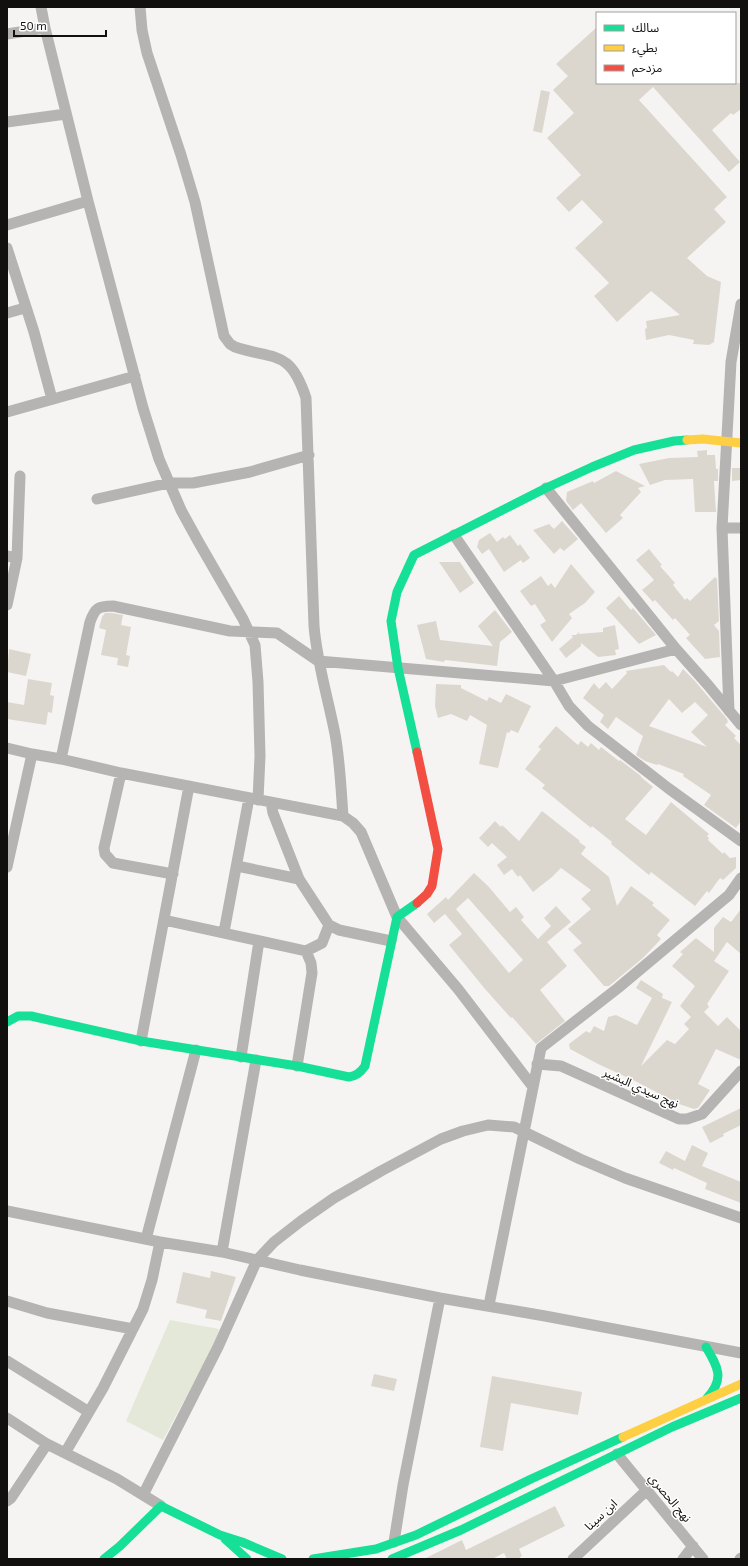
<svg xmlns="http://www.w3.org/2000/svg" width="748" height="1566" font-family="'Exo 2','Noto Sans Arabic',sans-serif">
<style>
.green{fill:#e4e8d8}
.building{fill:#dcd7ce;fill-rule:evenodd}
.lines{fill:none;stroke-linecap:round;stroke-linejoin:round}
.street{stroke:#b5b4b3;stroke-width:11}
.fast{stroke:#16e098;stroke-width:9}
.slow{stroke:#ffcf43;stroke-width:9}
.jam{stroke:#f24e42;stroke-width:9}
.labels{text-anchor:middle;stroke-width:3;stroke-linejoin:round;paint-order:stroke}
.street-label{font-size:12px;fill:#11100e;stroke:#fff}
</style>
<rect width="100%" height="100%" fill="#f6f4f2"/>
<path class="green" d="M170,1320L219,1329L215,1343L163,1440L126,1421Z"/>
<path class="building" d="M597,27V83H741V109L733,115L731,113L712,130L740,162L729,172L653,87L639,100L727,197L714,209L726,222L687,258L707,276L721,282L714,342L709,345L693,344L694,340L669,335L646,340L645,329L647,328L646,321L680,315L651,291L617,322L594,296L609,283L575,248L603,222L582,200L569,212L556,198L581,175L547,138L574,113L553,90L568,76L556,64Z
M541,90L550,92L542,133L533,131Z
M707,450V455H715L716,469H718V481H714L716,512H695L693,479L665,480L650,485L639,464L669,458L698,457L697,451Z
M732,468H741V480L732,481Z
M616,471L645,486L638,488L641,492L620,515L623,518L606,533L581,503L573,510L566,501L567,492L593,481L594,483Z
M562,521L578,539L564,551L560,548L554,554L533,530L549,524L554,529Z
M490,533L497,542L503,537L505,539L510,535L518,546L520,544L530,558L523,563L521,560L504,572L489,549L482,554L477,547L479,540Z
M649,549L662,565L660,566L675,583L673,585L685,600L687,598L690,601L715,577L717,579L719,621L714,625L719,631L720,657L705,659L686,638L690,635L675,618L673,620L655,600L653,602L642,590L654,580L636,560Z
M439,562H460L474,583L460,593Z
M571,564L595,592L585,603L569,614L572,618L552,642L540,625L546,621L535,604L531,606L520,591L541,576L548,586L551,583L555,588Z
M619,596L631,610L633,608L656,635L639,644L606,608Z
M495,610L512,632L500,642L497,666L445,660L444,662L426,659L417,625L436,621L440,640L493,646L478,626Z
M105,613H112L123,615L121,625L131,627L126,655L130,656L128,667L117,665L118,658L101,655L106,630L99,628L102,617Z
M615,625L619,649L615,650L616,655L598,657L581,643V646L566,658L559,649L573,637L571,635H576L579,632V634L603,632V628Z
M9,649L31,654L26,676L7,672Z
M664,665L671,672L672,671L678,677L683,669L694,680L727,719L728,722L725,725L736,736L734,738L741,745V821L736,828L704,805L711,795L683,776L684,774L658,764L657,765L645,761L636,755L643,736L616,717L608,729L600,722L604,715L583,698L594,683L599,689L606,682L612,689L627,673L626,671ZM669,699L682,713L695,702L708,715L691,732L707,747L649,726Z
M28,679L52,683L50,695L54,696L52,713L48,712L46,725L7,719V702L24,705Z
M436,684L461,685V688L487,701L489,697L501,703L506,694L531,706L518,733L511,730L509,733L507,732L498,768L479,764L487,725L470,715L467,721L451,714L438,718L435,706Z
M556,726L578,745L581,741L588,747L591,743L599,750L601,747L619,761L620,760L641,776V777L653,787L625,819L646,835L671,802L709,834L707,836L709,838L708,840L723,854L724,852L730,858L736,857V868L723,880L720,878L709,893L707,891L695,906L651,872L649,875L611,844L612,842L592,826L591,828L542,788L545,785L525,769L541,749L538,747Z
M542,811L580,841L579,842L586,847L581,854L609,877L617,906L631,886L654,903L652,905L670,920L657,935L661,939L643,958L609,986H604L573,950L582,943L568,929L591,909L581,899L591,890L561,868L552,877L533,892L520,875L518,877L512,869L504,875L497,865L507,857L492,843L488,847L479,838L495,821L501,827L502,825L519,841Z
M474,873L488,886L510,912L516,907L524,917L521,920L538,939L551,926L544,918L556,906L571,922L547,942L567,966L540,990L565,1021L536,1044L512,1017L511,1018L485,989L449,945L462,934L445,914L434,923L427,914L446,897L448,900ZM468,898L523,960L509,973L456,909Z
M741,909V954L727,942L714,961L729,971L707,1004L709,1007L704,1012L718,1026L727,1017L741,1031V1060L716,1049L698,1084L710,1090L698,1108L694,1109L679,1104L635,1081L598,1064L570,1049L569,1044L586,1031L590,1033L594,1026L604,1031L608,1017L616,1015L637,1025L652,998L636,988L641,980L663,994L662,998L672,1002L641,1066L667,1040L675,1044L689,1029L684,1024L691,1017L680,1006L695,986L672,966L683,954L680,952L696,938L714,952V928L723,917L731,922Z
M741,1108V1125L723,1134L724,1136L710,1143L702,1127Z
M692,1145L708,1153L702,1166L741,1182V1203L705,1189L707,1183L674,1168L673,1170L659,1163L666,1151L685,1161Z
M211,1271L236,1277L221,1321L205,1318L207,1310L176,1303L183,1272L210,1278Z
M374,1374L397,1379L394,1391L371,1386Z
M492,1376L582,1392L578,1415L511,1403L503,1451L480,1447Z
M555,1506L565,1526L519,1549L522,1556L520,1557L521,1559H507L504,1553L492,1559H424L462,1540L466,1550Z"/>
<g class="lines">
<path class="street" d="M41,7L45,28L88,201L143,408L159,459L181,510L198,541L243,619L255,645L258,682L260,756L258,800
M140,7L142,30L147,53L181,155L195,202L224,336L230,344L235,347C275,360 290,349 306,398L314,626C317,663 328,698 335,734C340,761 341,789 343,816
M7,34L45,28
M7,122L66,114
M7,225L88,201
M7,248L34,332L52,399
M7,313L25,308
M7,412L135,376
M546,488L676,649L708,685L741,725
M97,499L169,483H193L250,472L309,455
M722,528H741
M454,535L554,681L569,706L588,726L668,788L741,841
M7,556L17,558
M7,605L17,558L20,476
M729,711L722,528L731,362L741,304
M7,748L32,754L61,759L121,773L343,816L353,823L361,832L397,917L458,989L533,1087
M61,759L90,622C95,608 98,606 113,606L230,631L277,633L318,661L554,681L676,649
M121,773L104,848L105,854L113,863L173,874
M271,802L273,813L299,879L329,925L339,930L391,941
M237,866L299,879
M7,867L32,754
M164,920L306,951L322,943L329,925
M224,932L249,798
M141,1041L189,786
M241,1057L259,941
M537,1064L561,1066L679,1119H687L702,1114L741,1071
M297,1066L312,973L311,963L306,951
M7,1211L160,1242L222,1252L300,1270L440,1298L545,1316L741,1353
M146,1239L196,1050
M222,1252L256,1060
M7,1301L47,1313L133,1329
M489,1305L541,1048L618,988L729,895L741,878
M7,1361L89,1412
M7,1418L47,1444L117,1479L161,1506
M65,1453L103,1388L143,1309L152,1280L160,1242
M617,1454L703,1559
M143,1495L218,1347L257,1260L274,1242L301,1221L334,1198L381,1171L441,1139L463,1131L488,1125L514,1127L580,1159L625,1178L741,1218
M7,1501L11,1498L47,1444
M394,1542L403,1485L440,1298
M573,1559L647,1490
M683,1559L693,1546
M740,1559L741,1558"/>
<path class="fast" d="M417,752L398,668L391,621L397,592L414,555L546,488L592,467L634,450L674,441L687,440
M7,1022L18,1016H31L141,1041L297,1066L349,1077C357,1076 361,1072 365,1066L397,917L417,903
M706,1347C718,1367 725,1379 707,1398
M225,1539L247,1559
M104,1559L120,1546L161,1506L220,1535L242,1542L282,1559
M313,1559L376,1549L416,1535L531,1479L623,1437
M392,1559L461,1530L672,1427L741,1398"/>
<path class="slow" d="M687,440L703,439L741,443
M623,1437L741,1384"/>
<path class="jam" d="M417,752L438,849L432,886L427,894L417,903"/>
</g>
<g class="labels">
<g class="street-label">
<text transform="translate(641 1088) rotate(24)" y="4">نهج سيدي البشير</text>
<text transform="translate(670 1498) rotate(50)" y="4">نهج الحصري</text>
<text transform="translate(601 1515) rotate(-43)" y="4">ابن سينا</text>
</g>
</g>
<rect width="748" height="1566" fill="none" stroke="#11100e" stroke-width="16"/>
<rect x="596" y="12" width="140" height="72" fill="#ffffff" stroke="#a09f9f"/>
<rect x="604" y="25" width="20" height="6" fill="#16e098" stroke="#a09f9f"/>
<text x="632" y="32" font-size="12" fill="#11100e">سالك</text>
<rect x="604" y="45" width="20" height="6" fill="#ffcf43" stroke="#a09f9f"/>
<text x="632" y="52" font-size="12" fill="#11100e">بطيء</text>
<rect x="604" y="65" width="20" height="6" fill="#f24e42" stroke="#a09f9f"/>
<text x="632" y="72" font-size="12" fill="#11100e">مزدحم</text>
<path d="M14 30v6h92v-6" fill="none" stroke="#11100e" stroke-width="2"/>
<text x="20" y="30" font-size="12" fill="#11100e" stroke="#ffffff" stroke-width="3" paint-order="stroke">50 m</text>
</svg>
